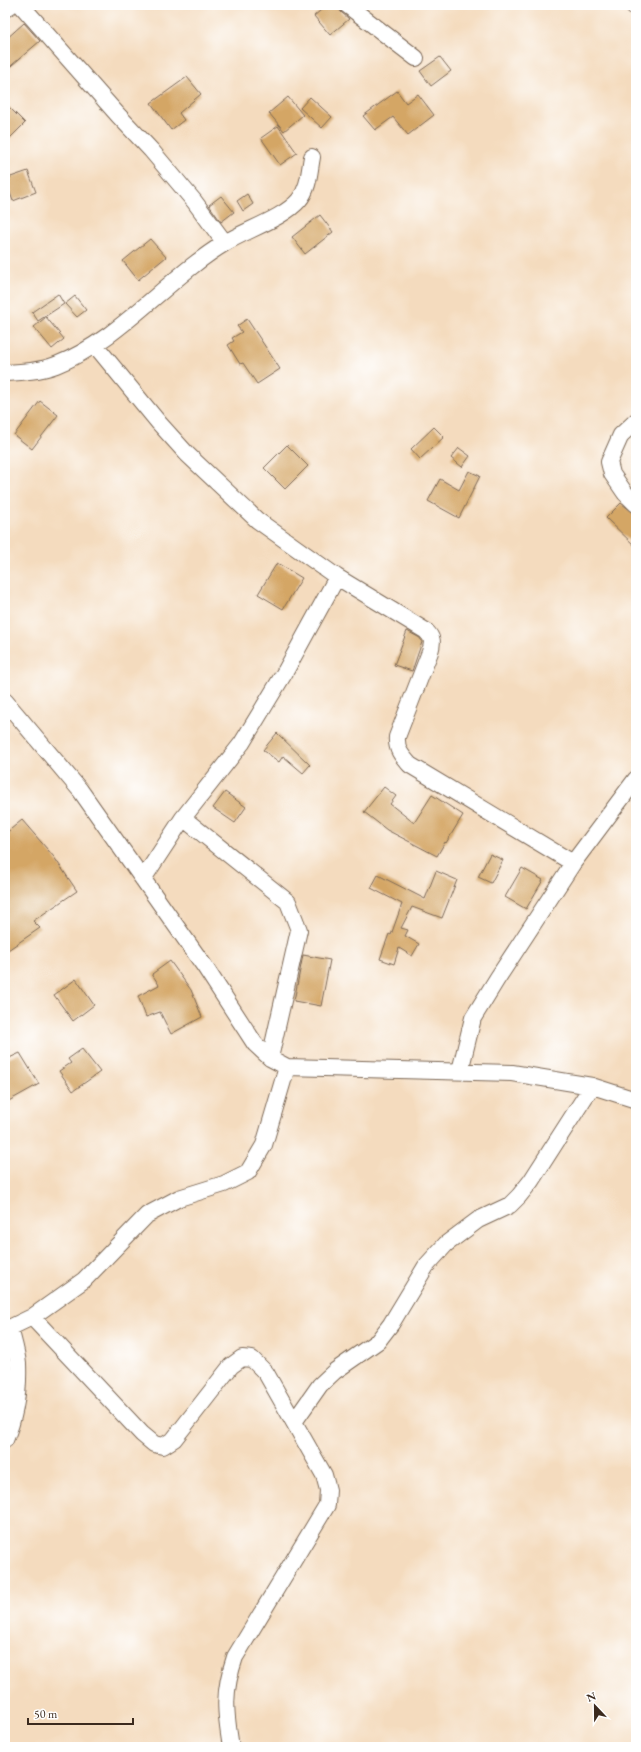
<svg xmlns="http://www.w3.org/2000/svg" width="641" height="1752" font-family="'EB Garamond',serif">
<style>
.building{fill:#d4a665}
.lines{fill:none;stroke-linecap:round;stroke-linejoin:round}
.street-casing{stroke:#7c6856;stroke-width:18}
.street{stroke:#fff;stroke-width:16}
</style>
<rect width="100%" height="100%" fill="#fff"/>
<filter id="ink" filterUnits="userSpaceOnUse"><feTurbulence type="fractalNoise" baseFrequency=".025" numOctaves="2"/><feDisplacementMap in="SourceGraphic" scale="8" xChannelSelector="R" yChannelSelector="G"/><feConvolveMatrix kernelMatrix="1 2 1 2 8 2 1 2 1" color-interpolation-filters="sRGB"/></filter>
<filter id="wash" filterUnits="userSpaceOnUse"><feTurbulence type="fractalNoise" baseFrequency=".012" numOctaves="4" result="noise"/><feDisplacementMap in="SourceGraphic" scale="16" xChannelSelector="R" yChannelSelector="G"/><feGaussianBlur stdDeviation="0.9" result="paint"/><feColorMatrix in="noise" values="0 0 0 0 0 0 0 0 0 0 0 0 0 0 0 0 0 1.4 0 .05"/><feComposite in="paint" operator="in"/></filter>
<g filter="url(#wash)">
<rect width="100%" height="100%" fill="#f4dbbe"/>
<g id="blocks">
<path class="building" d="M327,5H338L341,12L349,19L330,35L314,16Z
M24,23L40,41L5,71V40Z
M440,57L451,71L431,86L420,71Z
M187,77L201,94L179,113L184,120L171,130L151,103Z
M397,91L406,103L418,94L434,115L408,135L393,117L375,130L363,116Z
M288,97L303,115L284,131L269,113Z
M310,97L332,117L322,128L300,108Z
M5,103L25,123L5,143Z
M278,126L297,153L280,165L261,138Z
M28,171L36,192L13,201L5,179Z
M247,194L253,204L243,211L237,201Z
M221,196L234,212L221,222L209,205Z
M320,215L333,232L305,254L292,237Z
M150,239L166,257L138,280L123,261Z
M58,294L64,304L38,321L32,312Z
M75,296L86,310L77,317L65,304Z
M46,317L64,339L52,349L34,327Z
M247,319L280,369L257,384L243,363L240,364L228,345L234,341L232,338L242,332L237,326Z
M40,401L58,415L32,449L14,435Z
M434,427L444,437L420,459L411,449Z
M287,445L308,466L285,489L264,468Z
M459,448L470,456L462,467L451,458Z
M469,471L480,476L459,518L428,501L440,479L459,490Z
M621,503L636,515V547L606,518Z
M277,563L302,578L283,609L258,594Z
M407,631L420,638L422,642L412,671L394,665Z
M277,733L310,765L303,773L283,756L279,762L263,750Z
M384,787L396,796L390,804L414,823L432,795L463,815L446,843L445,842L437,856L387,830L364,812Z
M225,792L246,807L235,823L213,808Z
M22,820L54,857L77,891L33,921L40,928L5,952V834Z
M490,854L503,860L491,883L478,877Z
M522,868L543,880L526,909L505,897Z
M436,871L457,880L442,918L412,907L401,928L408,930L405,936L419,944L412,956L399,948L394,964L380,959L389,934L391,935L402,904L371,888L378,875L425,899Z
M303,955L330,960L321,1006L294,1001Z
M170,961L191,990L202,1017L171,1034L160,1012L146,1017L138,996L159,985L152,974Z
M76,979L94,1005L73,1021L54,995Z
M82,1049L100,1072L73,1091L59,1071L71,1063L68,1059Z
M20,1053L39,1084L5,1103V1060Z"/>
</g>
</g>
<g filter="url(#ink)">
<use href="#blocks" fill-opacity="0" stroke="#7c6856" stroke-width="1"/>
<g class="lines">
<defs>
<path id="street" d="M21,5L118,115L151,150L194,201L225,243
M347,5L416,58
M633,5L636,8
M5,9L11,5
M95,345L159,423L187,454L257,520L337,577L426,631C433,638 433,642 430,652L397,737C396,750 402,756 410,765L573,863
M5,373C22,372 40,371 56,365C120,340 167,278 225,243C246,230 284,218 299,200C309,188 309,173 312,157
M636,421L621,435L609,462L612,474L625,493L636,504
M5,701L80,790L205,967L255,1044L270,1058L287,1067L512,1073L592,1086L636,1100
M183,818L288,902L299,930L270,1058
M143,879L183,818L242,743L285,672L337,577
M460,1071L473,1018L497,979L573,863L636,779
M32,1317L142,1434L154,1444L163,1446L174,1439L231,1366L242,1358L252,1359L266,1373L324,1475L328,1490L327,1505L235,1657C223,1692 225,1711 231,1747
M5,1330L32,1317L84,1280L147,1215L179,1198L224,1184L248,1172L264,1145L287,1067
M294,1422L320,1385L335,1371L378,1341L391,1324L426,1266L446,1244L478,1220L510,1205L519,1196L531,1181L592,1086
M5,1440C15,1417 19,1389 18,1364C17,1352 13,1340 10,1328"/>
</defs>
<use href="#street" class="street-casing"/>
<use href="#street" class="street"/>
</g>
</g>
<rect width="641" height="1752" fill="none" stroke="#fff" stroke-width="20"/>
<g transform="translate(595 1706) rotate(338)" stroke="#ffffff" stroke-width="3" paint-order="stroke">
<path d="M0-3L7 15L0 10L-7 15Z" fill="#3b2a1e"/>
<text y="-6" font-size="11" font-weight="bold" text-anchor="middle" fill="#3b2a1e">N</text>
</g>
<path d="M28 1718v6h105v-6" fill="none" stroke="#3b2a1e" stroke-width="2"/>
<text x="34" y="1718" font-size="12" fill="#3b2a1e" stroke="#ffffff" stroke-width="3" paint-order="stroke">50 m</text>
</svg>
